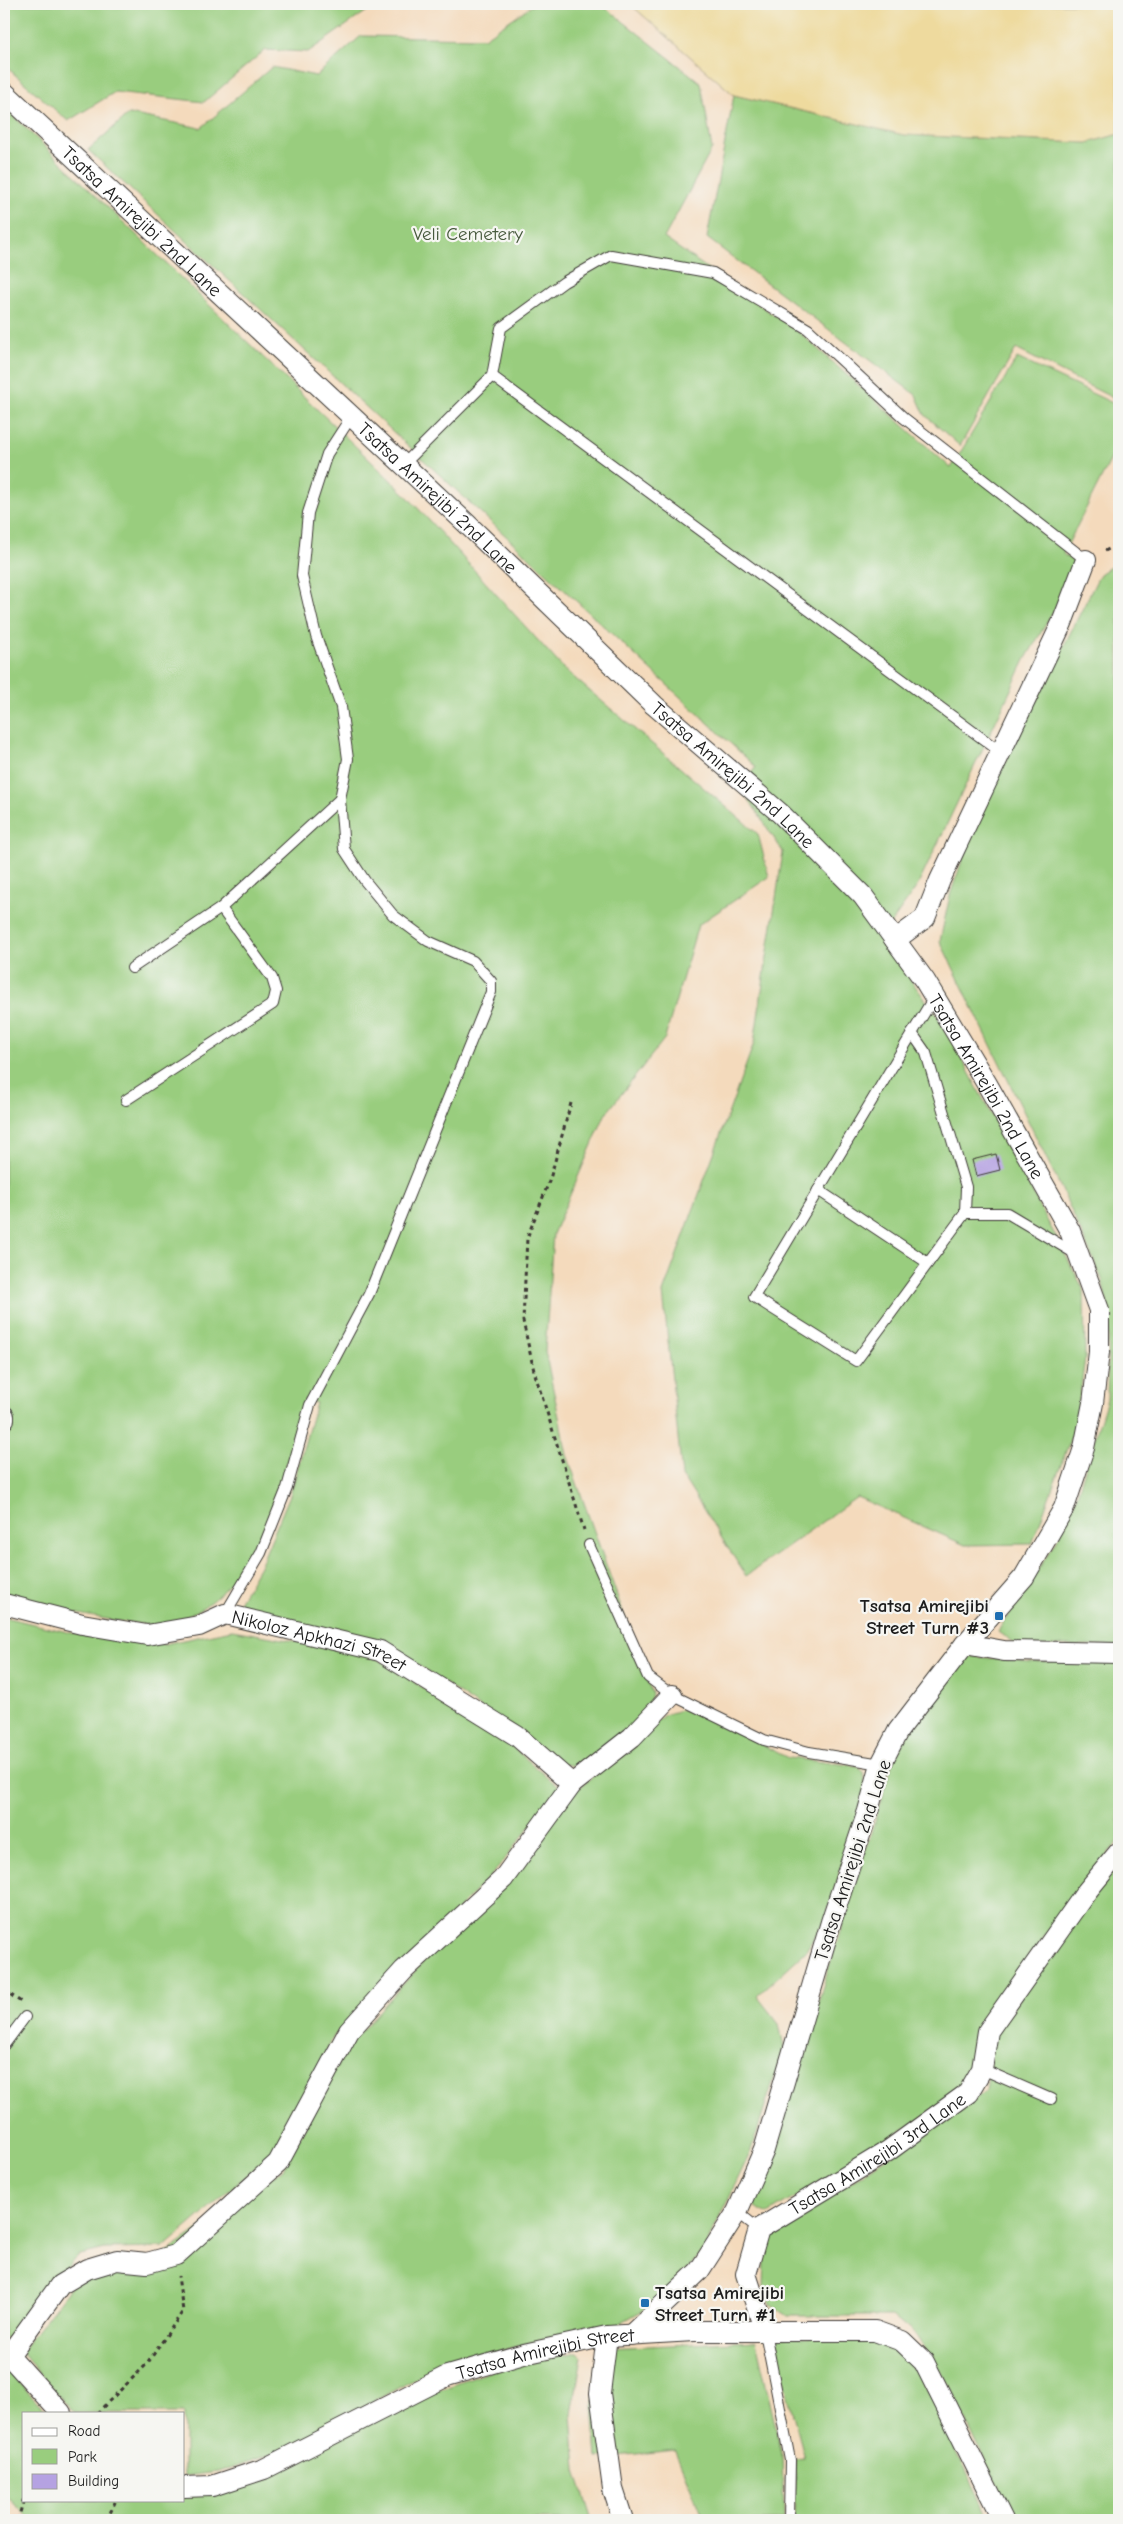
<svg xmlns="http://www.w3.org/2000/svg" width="1123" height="2524" font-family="'Comic Neue',sans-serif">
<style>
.green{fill:#99cd7e;stroke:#5a744d}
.sand{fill:#eeda9e;stroke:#857b5d}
.building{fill:#b5a2e2}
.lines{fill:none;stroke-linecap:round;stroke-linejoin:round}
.lane-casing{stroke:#3c3834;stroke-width:12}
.street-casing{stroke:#3c3834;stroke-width:22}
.path{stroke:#3c3834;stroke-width:3;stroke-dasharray:4 4;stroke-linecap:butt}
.lane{stroke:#fff;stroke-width:10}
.street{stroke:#fff;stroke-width:20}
.poi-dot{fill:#1f6fb2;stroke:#f6f6f2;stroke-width:2}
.labels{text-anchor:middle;stroke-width:4.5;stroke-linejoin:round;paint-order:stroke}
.street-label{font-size:19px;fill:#1c1c1c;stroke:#f6f6f2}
.park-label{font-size:19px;fill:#485a3e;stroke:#f6f6f2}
.poi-label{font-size:19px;font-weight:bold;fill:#1c1c1c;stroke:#f6f6f2;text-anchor:end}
</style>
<rect width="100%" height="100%" fill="#f6f6f2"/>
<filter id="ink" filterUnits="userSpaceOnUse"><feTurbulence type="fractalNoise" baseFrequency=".02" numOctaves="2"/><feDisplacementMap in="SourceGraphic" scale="10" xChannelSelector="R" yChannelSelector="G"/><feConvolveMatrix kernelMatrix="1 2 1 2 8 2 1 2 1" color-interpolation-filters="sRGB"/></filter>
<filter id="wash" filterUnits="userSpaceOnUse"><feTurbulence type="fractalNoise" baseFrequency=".0096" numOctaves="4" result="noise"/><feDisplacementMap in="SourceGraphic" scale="20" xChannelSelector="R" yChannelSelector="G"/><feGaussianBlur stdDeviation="1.12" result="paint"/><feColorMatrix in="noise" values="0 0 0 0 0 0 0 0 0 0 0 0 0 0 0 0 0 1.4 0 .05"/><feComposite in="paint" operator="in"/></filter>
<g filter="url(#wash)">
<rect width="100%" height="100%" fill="#f4dabc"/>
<g class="green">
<path d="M4,4H377L308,52L265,50L204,102L115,92L68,121L4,65Z"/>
<path d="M534,4H601L701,83L712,149L664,238L801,334L951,468L1017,358L1119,406V443L1063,554L1080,566L1025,660L918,885L880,939L943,1023L1084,1290L1085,1358L1076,1424L1032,1544L965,1545L857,1497L746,1576L682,1476L663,1293L754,1043L783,852L740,786L756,767L88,150L129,114L201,128L272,67L316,76L361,36L484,38Z"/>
<path d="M734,95L904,135L1087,143L1119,134V401L1016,349L960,446L925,415L916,395L707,238Z"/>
<path d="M4,107L406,495L564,669L758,834L769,877L698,925L665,1038L605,1115L553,1234L545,1351L567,1455L652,1694C643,1730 607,1746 578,1766L563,1764L397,1651L242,1614L237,1606L260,1566L290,1495L316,1403L305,1399C292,1432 288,1468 275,1501C255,1554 224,1611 164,1624C152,1627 137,1623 126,1622C83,1616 45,1607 4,1597V1447C11,1430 14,1419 4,1403Z"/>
<path d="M1119,561V1646H1019L998,1631L1056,1542L1076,1498L1107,1399L1109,1313L1102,1279L1062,1190L940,941L950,895L977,818L1100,574Z"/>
<path d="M4,1617L84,1636L164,1644L232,1630L372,1655L503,1739L560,1788L498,1868L334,2036L272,2153L163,2248L105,2249L80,2255L43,2291L8,2339L4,2336Z"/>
<path d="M967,1656L1032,1662L1119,1660V1840L1018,1971L979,2031L967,2076L953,2099L768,2214L755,2207L753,2200L762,2182L897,1749Z"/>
<path d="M681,1710L709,1718L788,1758L858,1766L864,1773L866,1789L825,1920L805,1952L757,1996L779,2024L784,2047L751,2151L704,2250L673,2286L643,2310L615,2326L528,2343L430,2371L279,2452L218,2472L184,2476V2413H74L21,2351L74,2283L106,2267L143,2270L283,2169L347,2047L577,1790L664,1715Z"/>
<path d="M1119,1863V2520H1013L952,2391L918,2337L893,2316H788L771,2304L764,2289L765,2256L771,2236L986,2091L994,2033Z"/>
<path d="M874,2337L903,2351L928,2391L990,2520H794L795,2459L805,2458L772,2338Z"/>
<path d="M756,2341L782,2455L784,2520H704L675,2450L597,2458L593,2406L606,2348Z"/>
<path d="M578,2352L582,2356L572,2414L576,2470L592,2520H31L4,2494V2366L48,2413H24V2500H184V2496L404,2403L502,2367Z"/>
</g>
<path class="sand" d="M630,4H1119V134L1087,143L904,135L734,95Z"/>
<g id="blocks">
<path class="building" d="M996,1154L1000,1170L976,1176L972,1160Z"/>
</g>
</g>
<g filter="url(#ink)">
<use href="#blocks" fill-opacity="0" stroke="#3c3834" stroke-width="1"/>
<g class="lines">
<g class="lane-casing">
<g id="lane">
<path d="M492,376L1002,753"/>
<path d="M403,465L492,376L501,328L564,282L611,255L713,273L808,329L904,418L1086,560"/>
<path d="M132,968L221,908L340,799"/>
<path d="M934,997L754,1297L856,1361L965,1213H1007L1076,1254"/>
<path d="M912,1033L926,1053L966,1187L965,1213"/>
<path d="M126,1100L273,1004L276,991L272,978L221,908"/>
<path d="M818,1190L928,1263"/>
<path d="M589,1545L648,1677L672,1695L764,1740L809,1752L881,1764"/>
<path d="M225,1614L261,1553L287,1488L310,1405L369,1294L491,992V981L473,961L428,941L393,915L365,881L344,849L340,799L348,759L341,707L316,636L302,576L308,513L327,454L351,417"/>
<path d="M4,2045L25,2017"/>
<path d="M982,2069L1051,2099"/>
<path d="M737,2212L759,2229"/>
<path d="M765,2332L790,2460L789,2520"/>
</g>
</g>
<g class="street-casing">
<g id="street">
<path id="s1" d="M4,92L466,523L654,705L781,814L863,896L925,981L987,1084L1070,1231L1099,1310V1352L1093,1403L1084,1448L1064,1508L1024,1577L965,1644L921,1701L898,1731L881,1764L868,1811L831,1922L764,2150L737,2212L699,2271L631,2335"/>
<path d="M895,940L925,918L940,880L1062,623L1086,560"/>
<path d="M4,1416V1419"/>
<path id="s2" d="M4,1604L82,1624L147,1635L199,1626L225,1614L380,1651L517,1736L572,1784"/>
<path d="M965,1644L1004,1651L1119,1653"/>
<path id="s3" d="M765,2332L746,2274L759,2229L888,2151L968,2093L982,2069L988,2031L1087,1891L1119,1852"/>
<path d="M607,2336L600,2393L613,2489L623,2520"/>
<path d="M4,2350L61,2413"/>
<path d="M10,2354L60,2285L87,2269L117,2260L147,2263L176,2255L278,2163L349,2031L404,1970L503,1879L572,1784L632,1737L672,1695"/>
<path id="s4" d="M184,2487L212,2486L264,2469L447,2376L524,2354L607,2336L694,2331H875L902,2341L924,2362L1003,2520"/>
</g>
</g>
<g class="path">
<path d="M1105,551L1119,544"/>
<path d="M571,1103L550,1179L527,1238L523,1321L534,1371L584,1530"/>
<path d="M4,1990L21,2002"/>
<path d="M97,2413L147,2364L183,2311L178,2276"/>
<path d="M18,2520L24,2498"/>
<path d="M107,2520L116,2500"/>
</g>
<use href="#lane" class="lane"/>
<use href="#street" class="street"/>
</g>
</g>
<g class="poi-dot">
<rect x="994" y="1611" width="10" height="10" rx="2.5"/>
<rect x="640" y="2298" width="10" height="10" rx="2.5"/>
</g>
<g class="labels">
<g class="street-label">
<text dy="7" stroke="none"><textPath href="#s1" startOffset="189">Tsatsa Amirejibi 2nd Lane</textPath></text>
<text dy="7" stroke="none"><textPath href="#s1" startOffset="594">Tsatsa Amirejibi 2nd Lane</textPath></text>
<text dy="7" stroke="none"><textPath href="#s1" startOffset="999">Tsatsa Amirejibi 2nd Lane</textPath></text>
<text dy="7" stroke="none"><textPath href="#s1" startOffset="1404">Tsatsa Amirejibi 2nd Lane</textPath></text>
<text dy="7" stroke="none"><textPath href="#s2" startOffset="326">Nikoloz Apkhazi Street</textPath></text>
<text transform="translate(852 1860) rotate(-72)" y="7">Tsatsa Amirejibi 2nd Lane</text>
<text dy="7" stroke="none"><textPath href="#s3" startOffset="248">Tsatsa Amirejibi 3rd Lane</textPath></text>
<text dy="7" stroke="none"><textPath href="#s4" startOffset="389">Tsatsa Amirejibi Street</textPath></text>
</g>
<g class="park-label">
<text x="468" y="240">Veli Cemetery</text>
</g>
<g class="poi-label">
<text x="989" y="1612">Tsatsa Amirejibi<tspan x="989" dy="22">Street Turn #3</tspan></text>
<text x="655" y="2299" text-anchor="start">Tsatsa Amirejibi<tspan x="655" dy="22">Street Turn #1</tspan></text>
</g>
</g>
<rect width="1123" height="2524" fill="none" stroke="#f6f6f2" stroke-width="20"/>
<rect x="22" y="2412" width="162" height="90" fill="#f6f6f2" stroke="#9f9f9c"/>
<rect x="32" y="2428" width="25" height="8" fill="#ffffff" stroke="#9f9f9c"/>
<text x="68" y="2436" font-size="15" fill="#1c1c1c">Road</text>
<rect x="32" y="2449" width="25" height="15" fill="#99cd7e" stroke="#9f9f9c"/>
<text x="68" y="2462" font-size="15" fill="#1c1c1c">Park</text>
<rect x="32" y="2474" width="25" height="15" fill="#b5a2e2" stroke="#9f9f9c"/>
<text x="68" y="2486" font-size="15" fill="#1c1c1c">Building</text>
</svg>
